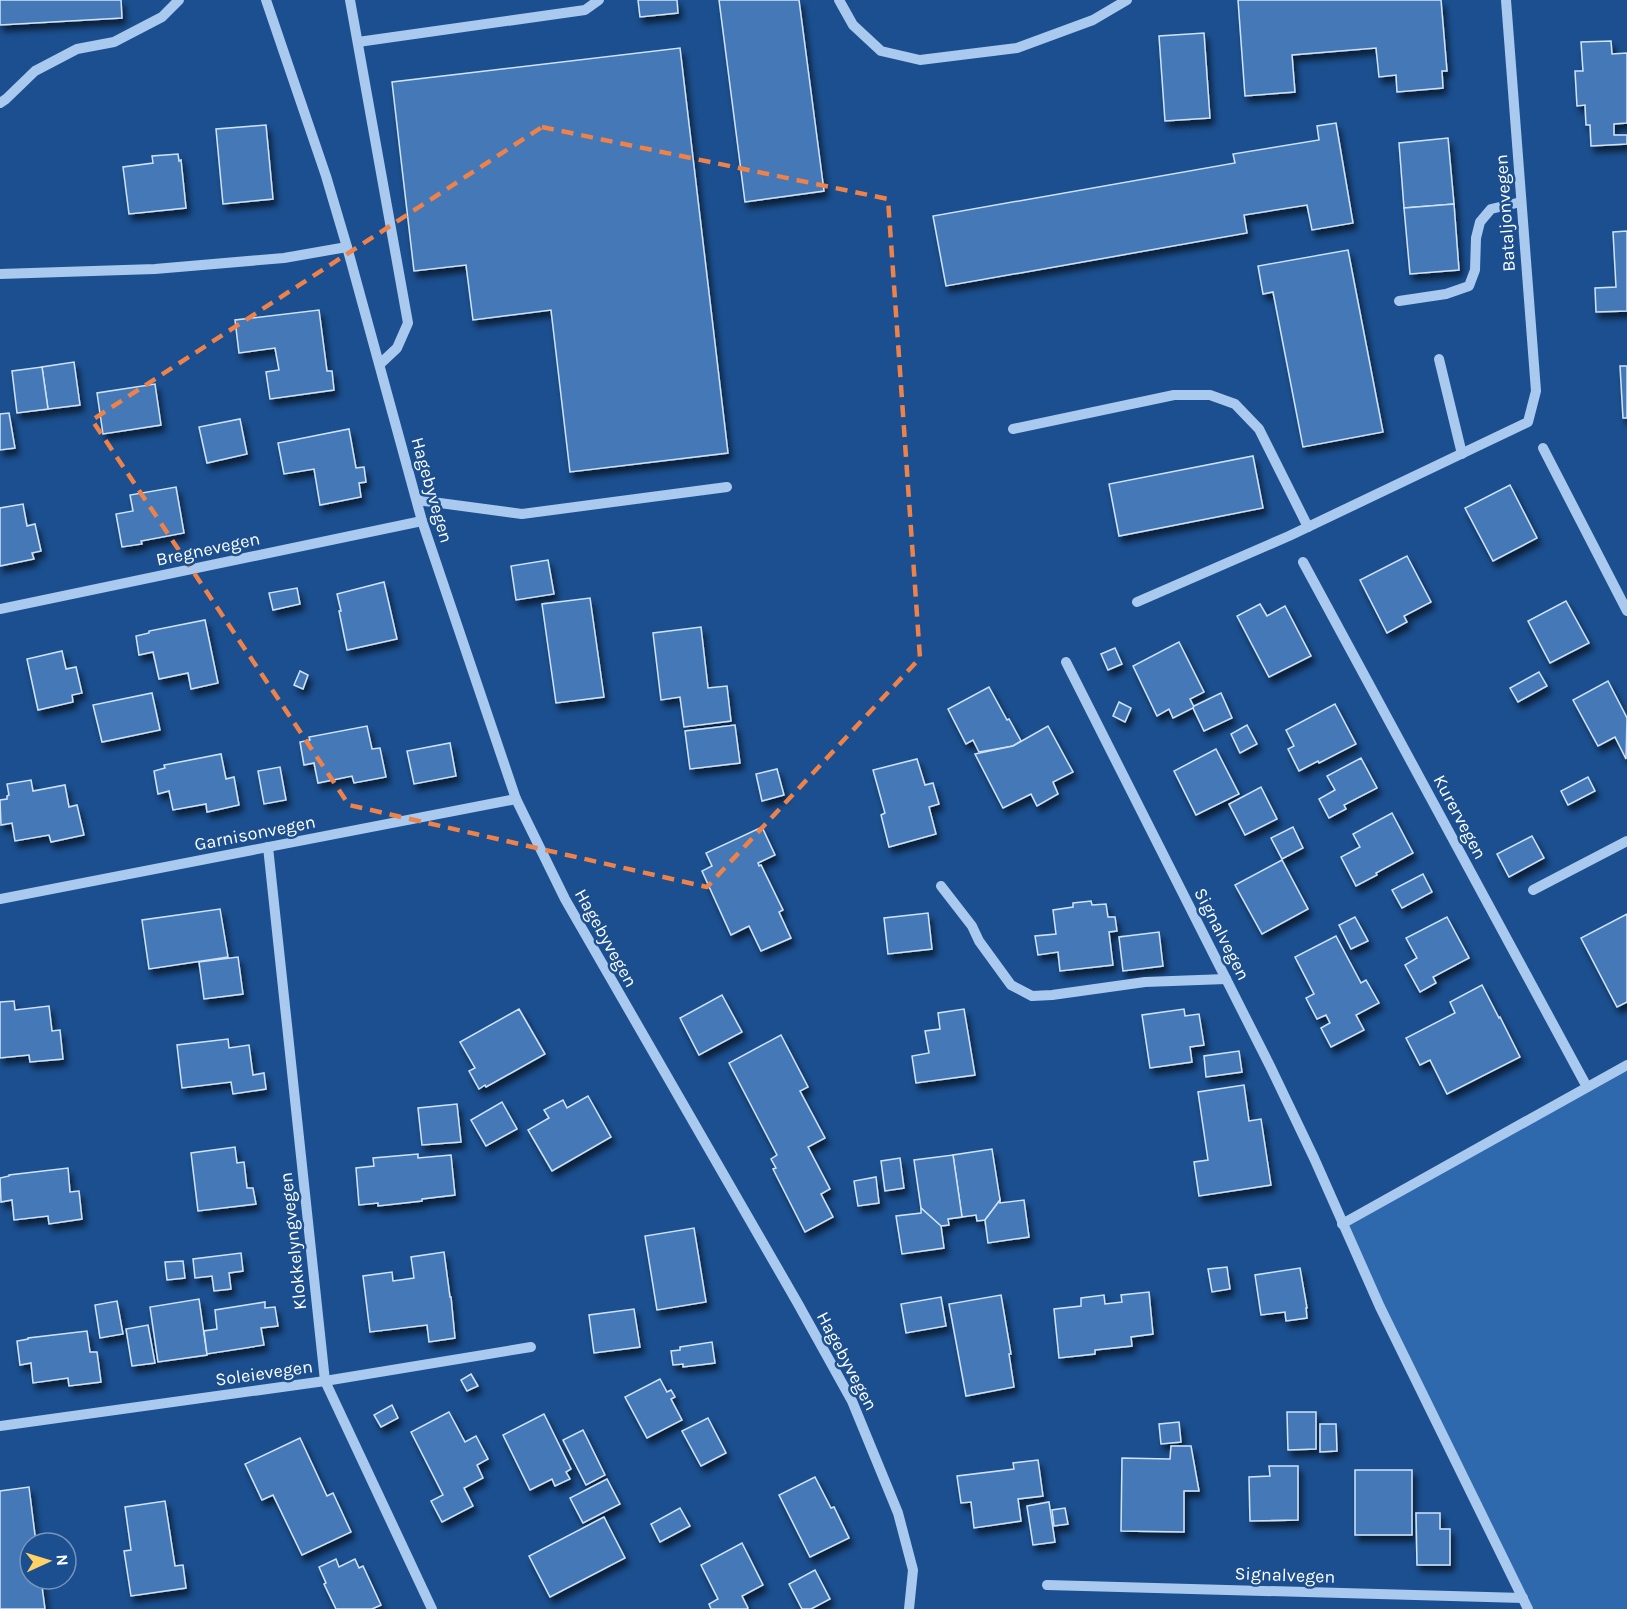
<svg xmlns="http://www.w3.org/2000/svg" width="1627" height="1609" font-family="Karla,sans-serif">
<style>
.green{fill:#2e69ad}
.building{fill:#4478b7;stroke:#cfe3fa;stroke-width:1.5;filter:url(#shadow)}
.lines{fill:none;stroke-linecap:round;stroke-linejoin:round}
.minor{stroke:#a9c9ee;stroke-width:10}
.marked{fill:none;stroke:#ee8249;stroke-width:4.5;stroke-dasharray:12 8;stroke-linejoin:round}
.labels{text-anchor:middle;stroke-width:5;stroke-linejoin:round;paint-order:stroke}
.street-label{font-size:18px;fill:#fff;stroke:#1b4f8f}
</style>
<defs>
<filter id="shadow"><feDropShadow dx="3.5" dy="6" stdDeviation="3" flood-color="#0009"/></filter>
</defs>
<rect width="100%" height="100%" fill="#1b4f8f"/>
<path class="green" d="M1627,1069V1609H1528L1342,1224Z"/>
<g class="building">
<path d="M0,0H121L122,18L0,25Z"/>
<path d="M638,0H677L678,13L640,17Z"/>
<path d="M719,0H799L824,191L745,202Z"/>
<path d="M1238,0H1441L1447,71H1442L1443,88L1397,92L1396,75L1379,77L1376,48L1292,55L1295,92L1245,96Z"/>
<path d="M1204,33L1210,118L1165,121L1159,36Z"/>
<path d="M1611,41L1612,54L1627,53V123L1614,124V135H1627V144L1591,146L1590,125H1586L1585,105L1577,106L1575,71H1583L1581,42Z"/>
<path d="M680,48L728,453L570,472L551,310L473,320L466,265L414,271L392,82Z"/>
<path d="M1336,123L1353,223L1312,230L1307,205L1244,215L1247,233L946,286L933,216L1235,163L1233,154L1319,140L1317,126Z"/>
<path d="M266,125L273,199L223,204L216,129Z"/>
<path d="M1448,138L1454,204L1404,208L1399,143Z"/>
<path d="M178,154L179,161L181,160L186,208L129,214L123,167L153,163L152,156Z"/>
<path d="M1454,204L1459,270L1410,274L1404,208Z"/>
<path d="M1627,231V311L1596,312L1595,288L1616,287L1613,232Z"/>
<path d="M1348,250L1383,432L1303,447L1273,292L1263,294L1258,266Z"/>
<path d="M319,310L327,371H332L334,390L270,399L266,372L279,370L275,348L239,353L235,320Z"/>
<path d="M74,362L80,405L48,409L42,367Z"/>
<path d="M1620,366H1627V418H1623Z"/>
<path d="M42,367L48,409L17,413L12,371Z"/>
<path d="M155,384L161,425L103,434L97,393Z"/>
<path d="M9,413L15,448L0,450V414Z"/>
<path d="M240,419L247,454L207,463L199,427Z"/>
<path d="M349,429L356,468L364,467L366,482L359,483L361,497L320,505L314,469L284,474L278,443Z"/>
<path d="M1253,456L1263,508L1119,536L1109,484Z"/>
<path d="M1510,485L1537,538L1493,561L1465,508Z"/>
<path d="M176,487L184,533L141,541L142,544L122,547L116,514L133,511L130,495Z"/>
<path d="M23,504L27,526L35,524L41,551L32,553L34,559L0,566V508Z"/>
<path d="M1407,556L1431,602L1404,616L1407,622L1387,633L1360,580Z"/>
<path d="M548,560L554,594L516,600L511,566Z"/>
<path d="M384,582L397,639L347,650L339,611H341L337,594Z"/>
<path d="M297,588L300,604L273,610L269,593Z"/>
<path d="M590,598L604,697L556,703L542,604Z"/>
<path d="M1566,601L1589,643L1550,663L1528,621Z"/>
<path d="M1260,604L1267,616L1285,606L1311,656L1269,677L1237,616Z"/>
<path d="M205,620L218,683L191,689L188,673L159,679L153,652L139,655L136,636L149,633V631Z"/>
<path d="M701,627L708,688L727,686L731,721L684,727L680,697L661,700L653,633Z"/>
<path d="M1179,642L1204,692L1190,699L1194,707L1193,708L1173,718L1169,709L1157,716L1133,666Z"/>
<path d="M1115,648L1122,664L1108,670L1101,654Z"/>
<path d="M62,651L66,669L76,667L82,693L72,695L73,702L38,710L27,659Z"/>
<path d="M300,671L308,675L303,689L294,685Z"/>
<path d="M1539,672L1547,686L1518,702L1510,688Z"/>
<path d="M1608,681L1627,718L1626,759L1615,737L1598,746L1573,700Z"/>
<path d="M989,687L1007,720L1009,719L1021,741L1013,746L979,752L973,740L966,744L948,709Z"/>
<path d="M152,693L160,730L102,742L93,705Z"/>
<path d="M1221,693L1232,718L1204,731L1193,708L1194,706Z"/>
<path d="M1119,702L1131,708L1125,722L1113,716Z"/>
<path d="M1335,704L1356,744L1319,763L1318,761L1299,771L1288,749L1294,746L1286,730Z"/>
<path d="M735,725L740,763L690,769L685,731Z"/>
<path d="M1247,725L1257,744L1240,753L1231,734Z"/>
<path d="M367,726L372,749L380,748L386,777L354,783L352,776L318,783L314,763L304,765L300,742L310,740L309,737Z"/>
<path d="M1048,726L1073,772L1053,782L1058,794L1037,806L1031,794L1003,808L975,754L1013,746Z"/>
<path d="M450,743L456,776L414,784L407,751Z"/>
<path d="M1216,749L1239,794L1196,815L1174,771Z"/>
<path d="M221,754L226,779L234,777L239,805L207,812L206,804L173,810L169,791L158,794L154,771L165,768L164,765Z"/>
<path d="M1361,758L1377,788L1344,805L1346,809L1329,818L1319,799L1335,790L1327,776Z"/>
<path d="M917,759L925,785L933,783L939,804L929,807L936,834L889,847L881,815L885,813L873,770Z"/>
<path d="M280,767L286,800L264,804L258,771Z"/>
<path d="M777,769L784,795L762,801L756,774Z"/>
<path d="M1588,777L1595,791L1568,805L1561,791Z"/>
<path d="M31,780L33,791L65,785L69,807L77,805L84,835L51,842L49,835L15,841L12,823L1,825L0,800L7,799V796L9,795L7,784Z"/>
<path d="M1261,787L1277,819L1245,835L1229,804Z"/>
<path d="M1392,813L1413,853L1376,873L1377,875L1356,886L1341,857L1360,847L1353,834Z"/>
<path d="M762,827L775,855L758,863L759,866L761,865L783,910L779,912L791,938L761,951L749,926L731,935L702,871L712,866L706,853Z"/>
<path d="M1293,827L1303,848L1282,859L1271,838Z"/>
<path d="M1532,836L1544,858L1509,877L1497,854Z"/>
<path d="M1282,860L1308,909L1262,934L1235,885Z"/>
<path d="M1423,874L1432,892L1402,908L1392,890Z"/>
<path d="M1091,901L1092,905L1106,904L1108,917H1115L1117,931L1109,932L1113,965L1060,971L1058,952L1038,955L1035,936L1056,934L1053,910L1073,907V903Z"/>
<path d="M220,909L228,957L149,969L142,920Z"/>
<path d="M928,913L932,949L888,954L884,918Z"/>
<path d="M1627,914V1002L1617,1007L1581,938Z"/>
<path d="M1355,917L1368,941L1351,949L1339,925Z"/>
<path d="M1447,917L1469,958L1433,977L1436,983L1420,992L1405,965L1417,958L1406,938Z"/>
<path d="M1159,932L1163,966L1123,971L1119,937Z"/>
<path d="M1336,936L1361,983L1366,980L1379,1003L1356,1015L1364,1030L1331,1047L1321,1028L1330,1023L1326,1015L1317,1019L1306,998L1314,994L1295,957Z"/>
<path d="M238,957L243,994L204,999L199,962Z"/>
<path d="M1482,985L1499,1018L1500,1017L1520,1057L1447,1094L1430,1060L1420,1065L1406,1038L1455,1013L1450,1002Z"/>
<path d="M722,995L742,1032L699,1055L680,1018Z"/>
<path d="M14,1001L15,1010L49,1006L52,1031L60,1030L63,1059L30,1062L29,1055L0,1058V1002Z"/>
<path d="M519,1009L545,1054L486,1087L485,1085L479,1089L469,1071L475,1068L460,1042Z"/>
<path d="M964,1009L975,1075L916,1083L912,1056L929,1053L925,1031L940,1029L938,1013Z"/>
<path d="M1184,1009L1185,1016L1199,1014L1204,1045L1190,1047L1192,1062L1150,1068L1142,1015Z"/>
<path d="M781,1035L808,1087L800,1091L825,1138L808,1147L830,1189L821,1194L833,1217L805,1232L773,1169L776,1168L771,1159L777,1155L729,1063Z"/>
<path d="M228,1039L229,1048L249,1045L253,1075L264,1073L266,1089L233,1094L231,1082L182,1088L177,1045Z"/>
<path d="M1239,1051L1242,1072L1206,1077L1204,1056Z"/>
<path d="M1244,1085L1249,1121L1261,1119L1271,1185L1199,1196L1194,1162L1208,1160L1198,1092Z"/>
<path d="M588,1096L611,1137L552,1171L528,1130L549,1118L544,1110L563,1100L567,1108Z"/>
<path d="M502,1102L517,1129L486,1146L471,1120Z"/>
<path d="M457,1104L461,1142L422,1145L418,1108Z"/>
<path d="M235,1147L237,1163L244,1162L247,1188H253L256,1204L198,1211L191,1153Z"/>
<path d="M992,1149L1000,1200L985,1220L977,1221L976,1215L962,1217L953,1155Z"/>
<path d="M418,1154V1158L451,1155L455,1195L422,1199V1201L378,1206V1203L359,1205L356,1168L374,1166L373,1158Z"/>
<path d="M953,1155L962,1217L948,1219L949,1225L941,1226L921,1208L914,1160Z"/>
<path d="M900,1158L904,1188L885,1191L881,1161Z"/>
<path d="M68,1168L70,1192L79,1191L82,1219L49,1224L48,1216L14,1220L12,1200L1,1202L0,1178L9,1176V1175Z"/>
<path d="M876,1177L879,1203L858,1206L854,1181Z"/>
<path d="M1000,1200V1203L1024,1200L1029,1237L988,1243L985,1220Z"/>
<path d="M921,1208L941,1226L944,1248L902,1254L896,1216L921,1213Z"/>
<path d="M694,1228L706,1302L657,1310L645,1236Z"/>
<path d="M444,1252L450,1297H451L455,1338L429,1342L427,1325L370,1332L363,1276L392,1272L393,1281L414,1278L411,1257Z"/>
<path d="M241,1253L243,1271L229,1273L231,1289L214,1291L212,1276L195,1278L193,1259Z"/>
<path d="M183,1261L185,1278L167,1280L165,1262Z"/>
<path d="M1227,1267L1230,1289L1212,1292L1208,1269Z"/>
<path d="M1300,1268L1307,1308H1306L1307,1318L1286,1321L1285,1312L1261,1315L1255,1275Z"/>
<path d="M1149,1292L1153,1334L1131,1337L1132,1346L1095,1350V1354L1059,1358L1054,1309L1081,1306V1298L1104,1295L1105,1304L1122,1302L1121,1295Z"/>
<path d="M1001,1295L1011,1354H1009L1014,1387L966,1396L949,1304Z"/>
<path d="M941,1297L946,1326L906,1333L901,1304Z"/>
<path d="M199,1299L207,1355L158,1362L150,1307Z"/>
<path d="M117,1301L123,1334L100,1338L95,1305Z"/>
<path d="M265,1302V1308L275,1307L278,1326L261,1328L264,1345L207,1354L204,1331L217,1329L215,1310Z"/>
<path d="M634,1309L640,1347L594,1353L589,1315Z"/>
<path d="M148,1325L155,1363L132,1366L126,1329Z"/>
<path d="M87,1331L90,1352H97L101,1382L69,1386L68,1378L33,1383L31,1363L20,1365L17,1341L28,1339V1338Z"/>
<path d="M712,1342L715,1363L683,1367V1364L673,1365L671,1351L680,1350V1347Z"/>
<path d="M471,1374L478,1386L467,1391L461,1380Z"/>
<path d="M660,1379L667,1392L671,1390L675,1397L671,1399L682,1420L647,1438L625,1397Z"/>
<path d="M392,1405L398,1418L381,1427L374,1415Z"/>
<path d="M449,1412L465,1442L476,1436L488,1459L477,1465L483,1478L464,1488L473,1506L442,1522L431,1501L443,1495L411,1432Z"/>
<path d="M1287,1412H1316V1449L1288,1450Z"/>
<path d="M544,1414L571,1469L566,1472L570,1479L555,1486L552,1479L530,1490L503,1435Z"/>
<path d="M708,1418L726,1453L701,1466L682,1431Z"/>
<path d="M1179,1422L1181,1442L1161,1444L1159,1424Z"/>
<path d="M1320,1424H1336L1337,1451L1320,1452Z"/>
<path d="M583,1430L605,1475L586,1485L563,1440Z"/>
<path d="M300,1438L327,1496L333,1493L351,1532L302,1555L273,1495L262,1500L245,1464Z"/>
<path d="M1171,1446H1191L1199,1491H1184V1532L1121,1531L1122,1458L1170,1459Z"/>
<path d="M1038,1460L1043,1496L1018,1499L1021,1521L974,1528L971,1502L961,1503L957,1476L1014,1469L1013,1463Z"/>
<path d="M1269,1466H1298V1520L1250,1521L1249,1477L1270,1476Z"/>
<rect x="1355" y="1470" width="57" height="65"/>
<path d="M815,1477L831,1508L834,1507L849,1538L810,1557L779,1495Z"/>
<path d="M607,1479L620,1504L583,1523L570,1498Z"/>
<path d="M29,1487L36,1543H30V1579H41L45,1609H0V1491Z"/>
<path d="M165,1501L175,1566L183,1565L186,1588L131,1596L124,1551L131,1550L125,1507Z"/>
<path d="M1049,1502L1055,1542L1033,1545L1027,1506Z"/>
<path d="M680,1508L690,1526L660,1542L651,1524Z"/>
<path d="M1065,1508L1068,1524L1054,1526L1052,1510Z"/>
<path d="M1416,1513H1440V1529H1450V1565H1417Z"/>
<path d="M604,1517L625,1558L550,1597L529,1556Z"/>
<path d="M742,1543L763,1585L742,1596L748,1608L747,1609H711L709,1604L718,1599L701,1565Z"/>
<path d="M336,1559L339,1567L355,1559L359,1568L363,1566L381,1605L372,1609H336L324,1584L326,1583L319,1567Z"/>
<path d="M815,1570L830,1599L811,1609H802L789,1584Z"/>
</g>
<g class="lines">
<g class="minor">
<path d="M266,0L326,176L347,247L422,521L516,799L565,899L797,1302L852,1401L898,1513L913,1570L909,1609"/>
<path d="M350,0L408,323L397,348L380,364"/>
<path d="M839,0L853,25L881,51L920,60L1017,48L1093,20L1127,0"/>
<path d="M358,42L585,10L599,0"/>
<path d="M0,103L6,99L35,71L77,49L114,42L162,17L179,0"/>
<path d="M0,274L155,269L284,258L347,247"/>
<path d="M1399,301L1446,294L1469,286L1475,270L1476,238L1480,222L1491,209L1521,202"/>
<path d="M1439,359L1462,454"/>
<path d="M1013,429L1174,395H1210L1235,404L1259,429L1308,527"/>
<path d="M1543,448L1627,611"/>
<path d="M417,500L522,514L727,487"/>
<path d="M1303,562L1587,1087"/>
<path d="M1137,602L1289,536L1528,422L1536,391L1506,0"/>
<path d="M0,609L422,521"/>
<path d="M1066,662L1270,1066L1314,1158L1380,1307L1528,1609"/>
<path d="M268,847L325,1381L432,1609"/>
<path d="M941,886L972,926L979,941L1011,985L1032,996L1052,995L1145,982L1226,979"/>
<path d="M1533,890L1627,841"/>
<path d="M0,899L516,799"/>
<path d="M1342,1224L1627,1065"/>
<path d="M0,1426L325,1381L531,1347"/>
<path d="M1047,1585L1523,1598"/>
</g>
</g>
<path class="marked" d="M542,127L888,199L920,658L707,887L349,805L92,420Z"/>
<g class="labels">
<g class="street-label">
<text transform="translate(1505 213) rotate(-94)" y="6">Bataljonvegen</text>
<text transform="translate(432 490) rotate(74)" y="6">Hagebyvegen</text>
<text transform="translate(208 549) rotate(-12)" y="6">Bregnevegen</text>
<text transform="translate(1460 817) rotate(62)" y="6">Kurervegen</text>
<text transform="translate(255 833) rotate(-11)" y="6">Garnisonvegen</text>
<text transform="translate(1222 934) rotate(63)" y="6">Signalvegen</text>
<text transform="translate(606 938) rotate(61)" y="6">Hagebyvegen</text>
<text transform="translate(293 1241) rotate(-96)" y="6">Klokkelyngvegen</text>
<text transform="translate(847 1361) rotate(62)" y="6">Hagebyvegen</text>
<text transform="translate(264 1373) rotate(-8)" y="6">Soleievegen</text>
<text transform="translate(1285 1575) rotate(2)" y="6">Signalvegen</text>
</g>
</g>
<g transform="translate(48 1561) rotate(86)"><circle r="28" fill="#1b4f8f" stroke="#7695bc" stroke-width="1.5"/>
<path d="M0-4.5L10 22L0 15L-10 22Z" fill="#ffd166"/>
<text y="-9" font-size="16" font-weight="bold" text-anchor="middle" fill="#ffffff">N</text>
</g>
</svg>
